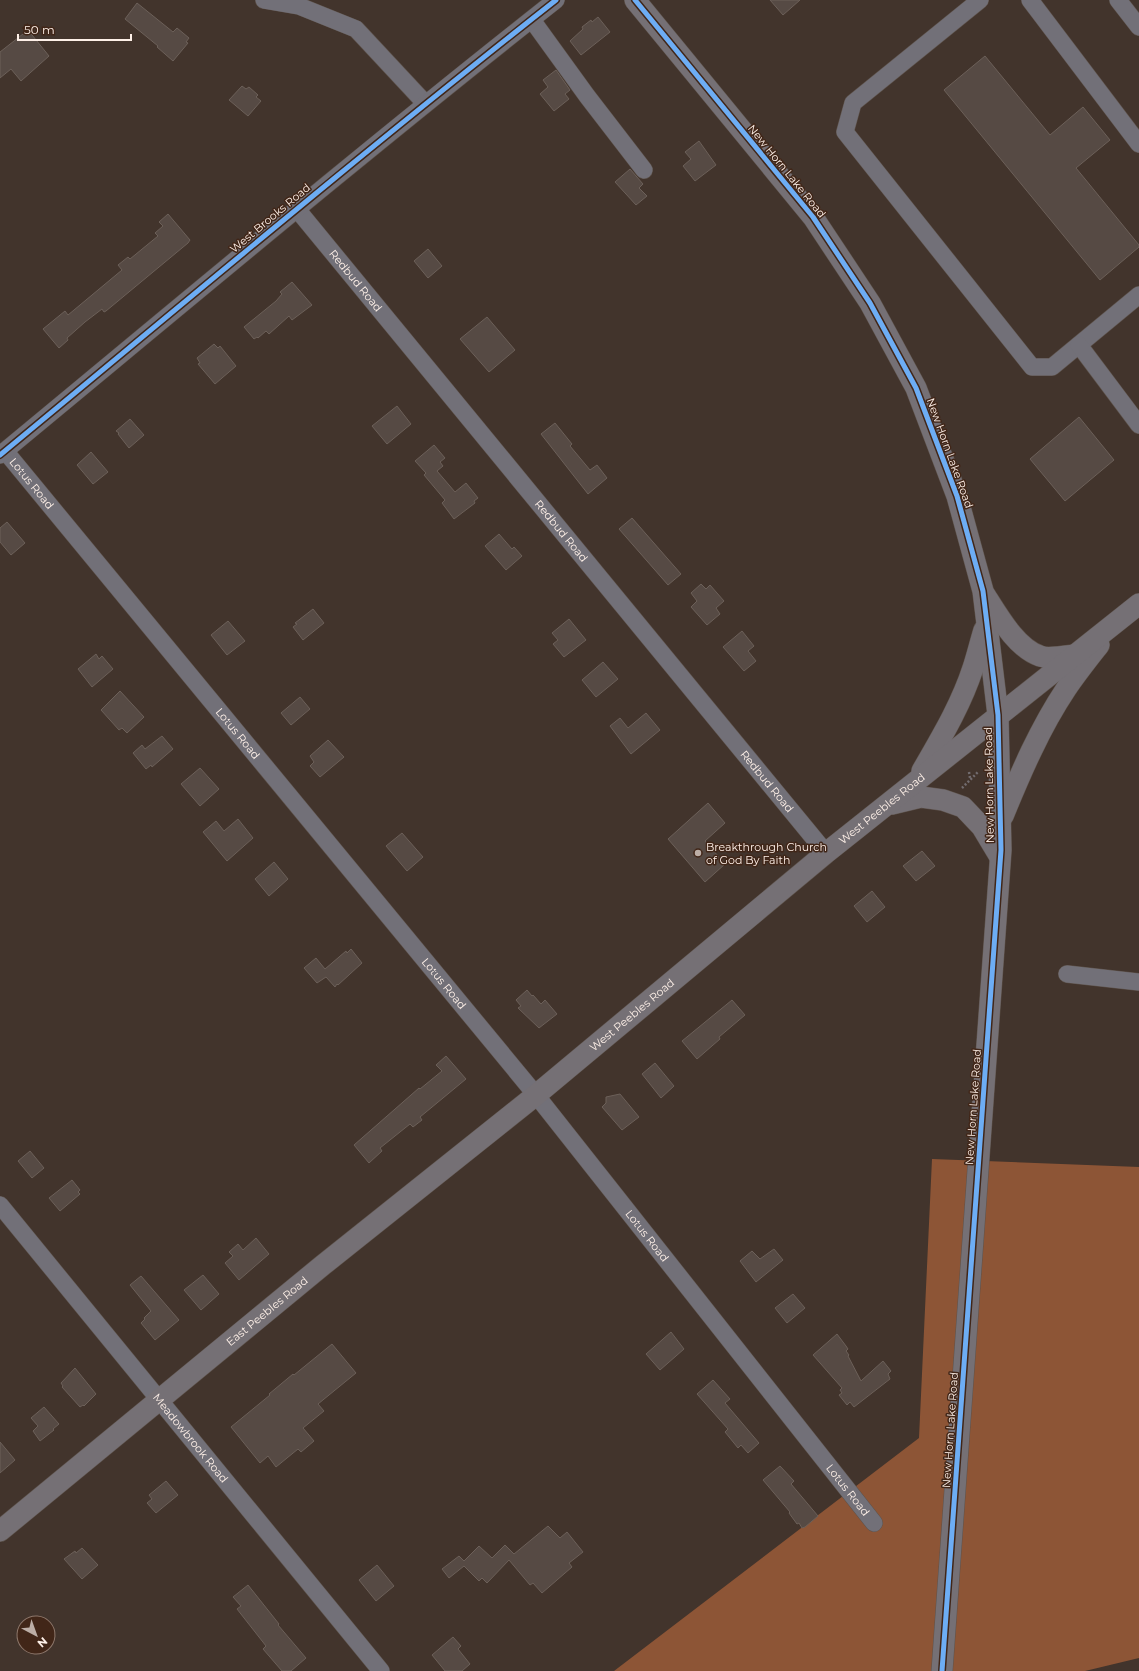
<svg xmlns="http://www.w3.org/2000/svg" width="1139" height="1671" font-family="Montserrat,sans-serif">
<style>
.forest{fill:#8d5536}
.building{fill:#564a44;stroke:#6c6059}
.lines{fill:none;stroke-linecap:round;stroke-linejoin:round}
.minor-casing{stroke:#5e534c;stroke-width:18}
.major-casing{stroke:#5e534c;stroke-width:22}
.path{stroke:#726c6f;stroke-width:2.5;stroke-dasharray:2 2;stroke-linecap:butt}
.minor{stroke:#727078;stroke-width:17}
.major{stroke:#757075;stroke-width:21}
.cycleway-casing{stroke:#412618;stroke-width:8}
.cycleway{stroke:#6dadf4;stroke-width:5}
.poi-dot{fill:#bcaea6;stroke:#412618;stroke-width:1.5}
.labels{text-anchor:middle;stroke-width:3;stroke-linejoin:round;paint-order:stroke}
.street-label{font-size:11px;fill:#fef0e8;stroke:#412618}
.poi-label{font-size:11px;fill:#fef0e8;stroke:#412618;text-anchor:start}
</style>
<rect width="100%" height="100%" fill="#42342c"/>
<path class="forest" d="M932,1159L1139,1167V1658L1085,1671H614L919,1438Z"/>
<g class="building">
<path d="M770,0H800L783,15Z"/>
<path d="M137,3L173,32L177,28L189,38L186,42L188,43L173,61L157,47L158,46L125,19Z"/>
<path d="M598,17L610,32L581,55L570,41L583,29L582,27L591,20L592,22Z"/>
<path d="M28,30L49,56L21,81L11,69L0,78V52Z"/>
<path d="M985,56L1050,135L1083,107L1110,140L1076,168L1139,245V247L1100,280L944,90Z"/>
<path d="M556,70L570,90L565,94L569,99L554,111L540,94L548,87L543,80Z"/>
<path d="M242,86L246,89L249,87L258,95L256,97L261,101L248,116L229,100Z"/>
<path d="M699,141L716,165L695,181L683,166L691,159L685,152Z"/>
<path d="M630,169L643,184L639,188L647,196L636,205L615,182Z"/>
<path d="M168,214L190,240L188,243L106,311L104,312L102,309L85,322L67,338L68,340L59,348L43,329L65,311L68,315L122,270L118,265L128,257L130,259L158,236L155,233L163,226L159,222Z"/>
<path d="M428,249L442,266L428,278L414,261Z"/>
<path d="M292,282L312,305L292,320L289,316L269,334L266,331L258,338L257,337L254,339L244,327L276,301L282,294L280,292Z"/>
<path d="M487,317L515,350L489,372L460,339Z"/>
<path d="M214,344L218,348L220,346L236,366L215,384L198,364L200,363L197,358Z"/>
<path d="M397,406L411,424L387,444L372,426Z"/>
<path d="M1079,417L1114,460L1065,501L1030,459Z"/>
<path d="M130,419L144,435L129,448L118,434L119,433L116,431Z"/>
<path d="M555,423L572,444L570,446L590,470L597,465L607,478L588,494L541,434Z"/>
<path d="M434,445L445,458L440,462L443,466L437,471L455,492L466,483L478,498L474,501L475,503L454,519L442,503L445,500L424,475L426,473L415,461Z"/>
<path d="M91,452L108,472L93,484L77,465Z"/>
<path d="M632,518L681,574L668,585L619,529Z"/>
<path d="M7,522L25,543L11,555L0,542V528Z"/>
<path d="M499,534L512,549L514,547L522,556L506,570L485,546Z"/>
<path d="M701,584L706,589L710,585L724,601L716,608L720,614L707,625L691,607L697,601L691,593Z"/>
<path d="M313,609L324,623L303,640L293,627L297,624L295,623Z"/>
<path d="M569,619L586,640L564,657L553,644L558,640L552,633Z"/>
<path d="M228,621L245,641L227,655L211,635Z"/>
<path d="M742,631L754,646L748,651L756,661L744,671L723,647Z"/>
<path d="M96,654L99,659L102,656L113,669L92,687L78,669Z"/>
<path d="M603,662L618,679L596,697L582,680Z"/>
<path d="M120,691L144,717L127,733L122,728L119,730L101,710Z"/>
<path d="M300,697L310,709L291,725L281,713Z"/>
<path d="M646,713L660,730L631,754L610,726L620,718L628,728Z"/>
<path d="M162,736L173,749L152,767L151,765L146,769L133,753L142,745L145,749Z"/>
<path d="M328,740L344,757L320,777L310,766L314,762L310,756Z"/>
<path d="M200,768L219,789L200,806L181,784Z"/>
<path d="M708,803L725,823L705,841L725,864L705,882L668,839Z"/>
<path d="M238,819L253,838L227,861L203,832L216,821L224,831Z"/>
<path d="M402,833L423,857L407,871L386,846Z"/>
<path d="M922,851L935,866L916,881L903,866Z"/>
<path d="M274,862L288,879L269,896L255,879Z"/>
<path d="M872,891L885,907L867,922L854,906Z"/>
<path d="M351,949L362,963L338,985L337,984L335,987L326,977L317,983L304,968L316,958L325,969L346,951L347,953Z"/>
<path d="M527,990L532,996L533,995L541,1004L545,1000L557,1014L539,1028L518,1008L521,1006L516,1000Z"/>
<path d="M732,1000L745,1015L719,1037L720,1039L697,1059L682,1041Z"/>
<path d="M446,1056L466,1079L420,1117L422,1120L413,1127L410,1124L380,1148L382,1151L369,1163L354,1145L419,1088L420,1089L442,1071L436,1065Z"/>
<path d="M655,1063L674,1086L661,1098L642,1074Z"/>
<path d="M620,1094L639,1117L622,1130L602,1107L606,1103V1097Z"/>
<path d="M30,1151L44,1168L32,1178L18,1161Z"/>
<path d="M72,1180L80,1190L78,1192L80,1194L60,1211L49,1198Z"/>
<path d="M256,1238L269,1254L239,1280L225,1263L233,1256L229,1252L238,1244L243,1250Z"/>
<path d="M774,1249L783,1260L756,1282L740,1261L752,1251L760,1259Z"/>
<path d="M203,1275L219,1294L201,1310L184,1290Z"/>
<path d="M141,1276L179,1320L155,1340L141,1323L145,1319L144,1318L151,1311L130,1285Z"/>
<path d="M793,1294L805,1308L787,1323L775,1308Z"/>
<path d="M671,1332L684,1349L660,1370L646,1354Z"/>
<path d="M837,1334L846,1346L848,1349L846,1351L849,1355L848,1356L861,1381L883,1361L891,1371L888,1374L890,1379L854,1407L850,1402L847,1405L839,1395L842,1393L840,1390L842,1388L813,1355Z"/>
<path d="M332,1344L356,1373L318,1404L324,1411L303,1428L314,1441L301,1452L298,1449L276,1467L268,1456L260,1463L231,1427L270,1395L269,1394L293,1374L294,1375Z"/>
<path d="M75,1368L96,1394L84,1406L83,1405L80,1407L62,1387L63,1386L61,1383Z"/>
<path d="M713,1380L730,1399L725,1403L759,1443L748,1453L741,1445L738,1448L725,1432L728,1429L697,1394Z"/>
<path d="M44,1407L59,1424L53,1429L54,1430L40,1441L33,1431L38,1426L31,1418Z"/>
<path d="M0,1442L15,1460L0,1473Z"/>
<path d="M780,1466L794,1481L791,1484L818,1516L805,1527L802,1528L799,1523L797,1524L789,1513L790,1512L763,1480Z"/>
<path d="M166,1481L178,1495L156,1513L147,1503L152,1499L149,1495Z"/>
<path d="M548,1526L560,1538L567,1532L583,1552L569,1563L572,1567L542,1593L533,1583L530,1585L509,1560L487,1583L482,1578L479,1581L464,1566L449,1578L442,1569L459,1556L464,1561L479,1546L492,1558L505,1545L514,1554Z"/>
<path d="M82,1548L98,1565L82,1579L64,1559L75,1551L76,1553Z"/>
<path d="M377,1565L394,1586L376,1601L359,1580Z"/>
<path d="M248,1585L279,1624L278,1625L306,1658L291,1671H282L263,1649L266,1646L237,1609L241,1606L233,1597Z"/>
<path d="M453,1637L461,1646L458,1649L470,1664L462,1671H445L432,1655Z"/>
</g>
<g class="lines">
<g class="minor-casing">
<g id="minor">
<path d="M264,0L299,6L356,29L425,103"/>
<path d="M980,0L853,103L845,132L1032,367H1052L1139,295"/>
<path d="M1030,0L1139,144"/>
<path d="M1118,0L1139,27"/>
<path d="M532,20L587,96L644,170"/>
<path id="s1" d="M296,208L826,853"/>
<path d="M1079,345L1139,425"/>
<path id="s2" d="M5,451L536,1095L874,1523"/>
<path d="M0,455C185,302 368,148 556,0"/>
<path d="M1067,974L1139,982"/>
<path id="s3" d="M0,1205L381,1671"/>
</g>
</g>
<g class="major-casing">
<g id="major">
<path d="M635,0L813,217L870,303L916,388L957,496L983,591L998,715L1001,850L942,1671"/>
<path d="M985,595C998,615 1016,648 1040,656C1047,659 1066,656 1074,655"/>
<path d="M922,771C941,738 961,705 973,668C977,656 980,643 984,630"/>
<path d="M892,804L921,797L943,800L963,807L982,827L1000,857"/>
<path d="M1003,816C1021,772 1040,728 1066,689C1076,674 1088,659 1099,645"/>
<path id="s4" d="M0,1531L323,1265L536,1095L826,853L1139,604"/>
</g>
</g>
<g class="path">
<path d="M969,772L970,778"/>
<path d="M962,788L978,772"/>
</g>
<use href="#minor" class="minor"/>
<use href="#major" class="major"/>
<g class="cycleway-casing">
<g id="cycleway">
<path d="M635,0L813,217L870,303L916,388L957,496L983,591L998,715L1001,850L942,1671"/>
<path d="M0,455C185,302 368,148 556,0"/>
</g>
</g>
<use href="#cycleway" class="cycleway"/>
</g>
<circle class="poi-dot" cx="698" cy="853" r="4"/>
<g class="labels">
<g class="street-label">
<text transform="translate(787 171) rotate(51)" y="4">New Horn Lake Road</text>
<text transform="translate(270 218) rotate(-40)" y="4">West Brooks Road</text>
<text dy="4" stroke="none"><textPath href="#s1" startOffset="94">Redbud Road</textPath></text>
<text transform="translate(950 453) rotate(70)" y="4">New Horn Lake Road</text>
<text dy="4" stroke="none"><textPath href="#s2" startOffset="42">Lotus Road</textPath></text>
<text dy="4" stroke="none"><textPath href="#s1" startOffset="418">Redbud Road</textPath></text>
<text dy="4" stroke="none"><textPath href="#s2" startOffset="366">Lotus Road</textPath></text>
<text dy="4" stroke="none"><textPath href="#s1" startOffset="742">Redbud Road</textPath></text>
<text transform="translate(989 785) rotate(-91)" y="4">New Horn Lake Road</text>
<text dy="4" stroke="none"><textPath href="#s4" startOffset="1140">West Peebles Road</textPath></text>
<text dy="4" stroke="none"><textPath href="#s2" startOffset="690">Lotus Road</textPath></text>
<text dy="4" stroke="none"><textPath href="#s4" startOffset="816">West Peebles Road</textPath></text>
<text transform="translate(973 1107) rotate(-86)" y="4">New Horn Lake Road</text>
<text dy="4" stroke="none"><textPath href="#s2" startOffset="1014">Lotus Road</textPath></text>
<text dy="4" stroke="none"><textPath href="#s4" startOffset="346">East Peebles Road</textPath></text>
<text transform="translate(950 1430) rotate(-86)" y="4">New Horn Lake Road</text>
<text dy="4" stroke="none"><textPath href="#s3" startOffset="301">Meadowbrook Road</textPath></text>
<text dy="4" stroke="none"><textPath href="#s2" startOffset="1338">Lotus Road</textPath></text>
</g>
<g class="poi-label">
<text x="706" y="851">Breakthrough Church<tspan x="706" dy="13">of God By Faith</tspan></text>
</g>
</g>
<g transform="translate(36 1635) rotate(139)"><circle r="19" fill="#412618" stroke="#8d776b"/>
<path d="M0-3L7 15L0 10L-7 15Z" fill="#bcaea6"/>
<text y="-6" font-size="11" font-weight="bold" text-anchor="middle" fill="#fef0e8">N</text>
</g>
<path d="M18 34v6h113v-6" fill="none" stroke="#fef0e8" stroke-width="2"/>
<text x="24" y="34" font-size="12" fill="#fef0e8" stroke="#412618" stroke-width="3" paint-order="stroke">50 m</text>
</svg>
